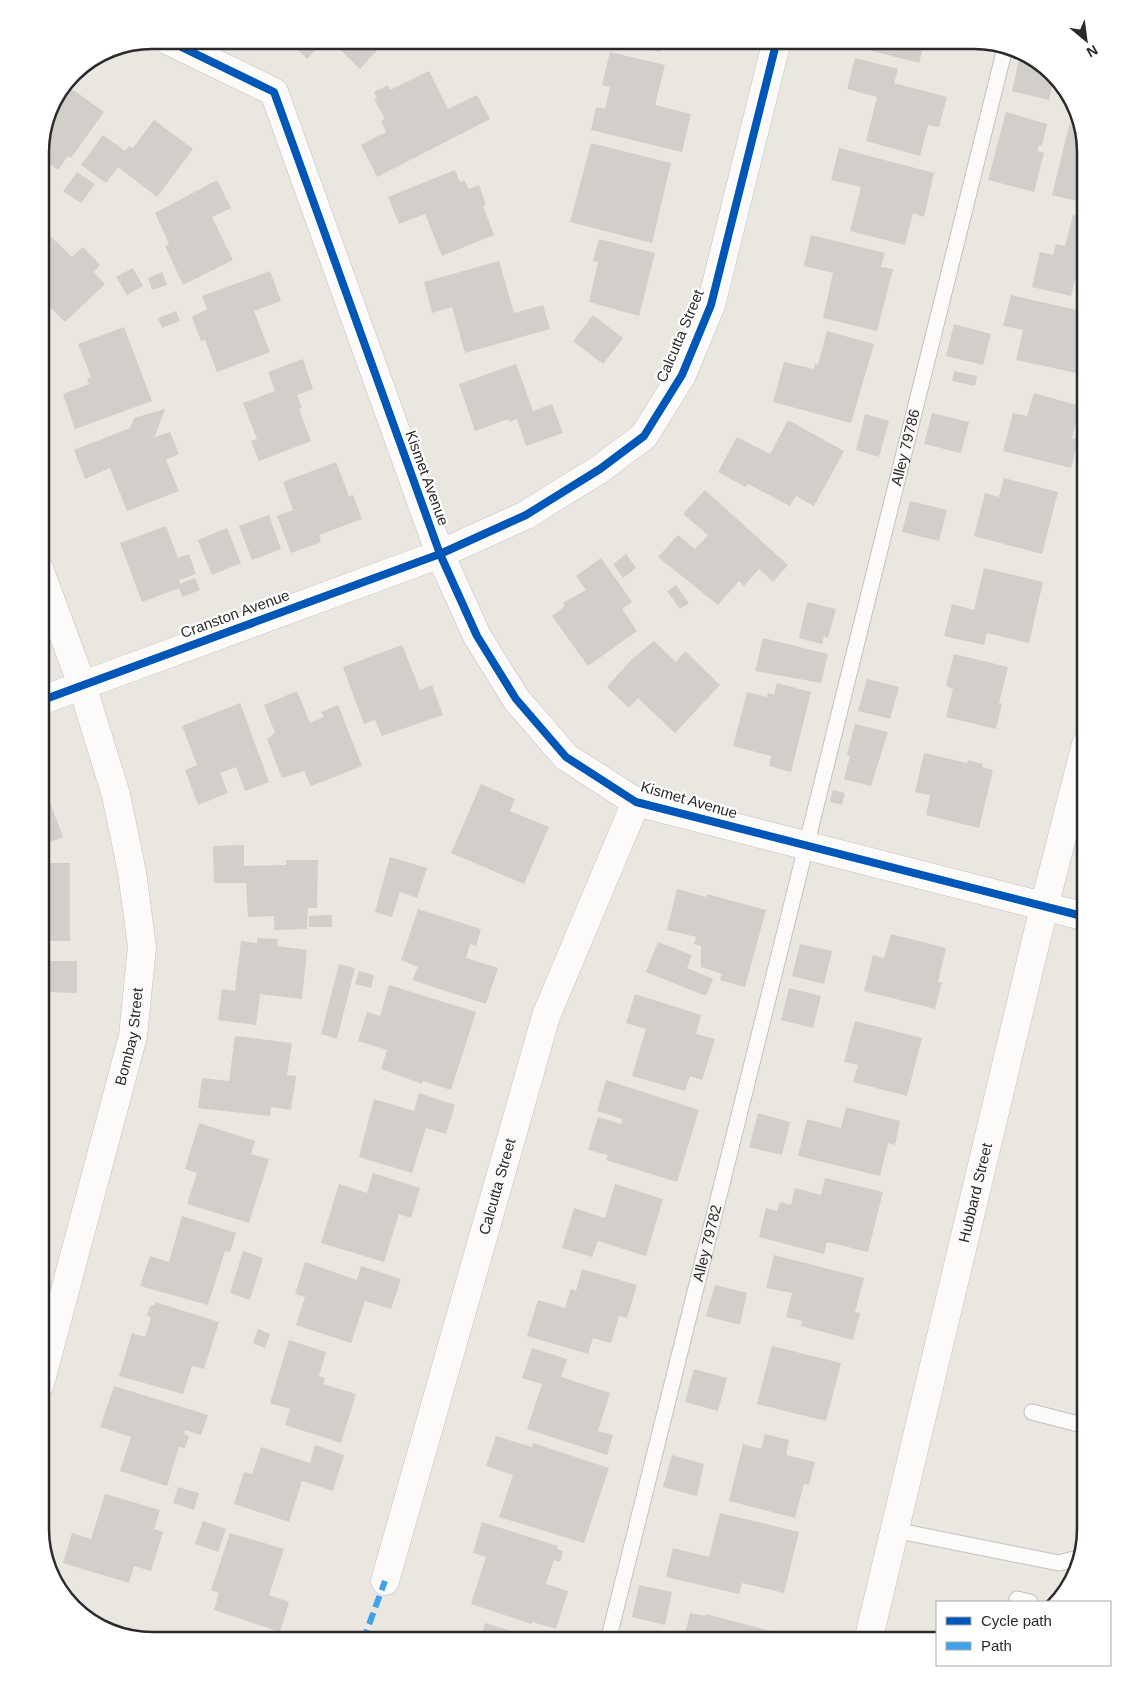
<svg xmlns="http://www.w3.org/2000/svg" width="1126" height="1681" font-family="Helvetica,sans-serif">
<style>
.building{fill:#d2cfcb}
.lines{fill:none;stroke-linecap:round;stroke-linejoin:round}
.service-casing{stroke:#c3c2c1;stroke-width:17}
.minor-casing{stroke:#c3c2c1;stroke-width:29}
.secondary-casing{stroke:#c3c2c1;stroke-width:29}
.service{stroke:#fcfbfa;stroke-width:15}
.minor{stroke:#fcfbfa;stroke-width:28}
.secondary{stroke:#fcfbfa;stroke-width:28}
.quiet{stroke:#3ea3eb;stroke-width:6;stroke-dasharray:12 6;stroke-linecap:butt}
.cycleway-casing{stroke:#fff;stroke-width:11}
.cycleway{stroke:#0057b8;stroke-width:8}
.labels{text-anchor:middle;stroke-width:4.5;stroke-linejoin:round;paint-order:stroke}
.street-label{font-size:15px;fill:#2b2b2b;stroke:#fff}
.rim{fill:none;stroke:#2b2b2b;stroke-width:2.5}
</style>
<rect width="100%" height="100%" fill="#eae6e0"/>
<g class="building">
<path d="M288,40H325L307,59Z"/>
<path d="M330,40H386L360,69Z"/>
<path d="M614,40H663L660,52Z"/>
<path d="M875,40H925L919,63L872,51Z"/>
<path d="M610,52L665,65L655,105L691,114L682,152L591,130L596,107L605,109L610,87L602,85Z"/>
<path d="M855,58L898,69L894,83L947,97L939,127L928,125L920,156L866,141L877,97L847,89Z"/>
<path d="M1019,60L1043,66L1054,78L1049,100L1012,91Z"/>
<path d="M429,71L448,109L477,95L490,119L377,177L361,145L386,132L381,121L385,119L374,99L377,98L374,92L388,85L390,90Z"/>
<path d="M65,84L104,112L71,158L68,156L58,170L40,157V145L51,102Z"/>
<path d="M1006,112L1047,124L1042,146L1039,145L1037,151L1044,153L1034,192L988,180Z"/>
<path d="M154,120L193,149L157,197L118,167L106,183L81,165L103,135L125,151L129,146L133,148Z"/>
<path d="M1070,122L1079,124L1086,152V203L1052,195Z"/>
<path d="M591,143L671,163L652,243L570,222Z"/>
<path d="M839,148L934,173L924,217L913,213L905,245L850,231L861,187L831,180Z"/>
<path d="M455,170L460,182L464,180L469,189L479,185L486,205L483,206L494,235L442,256L425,214L399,224L388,197Z"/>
<path d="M77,172L95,184L81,203L63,191Z"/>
<path d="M217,180L231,208L212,217L233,260L183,285L165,246L169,244L155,213Z"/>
<path d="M1073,215L1086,218V283L1075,280L1071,296L1032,287L1040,252L1053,255L1056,244L1065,246Z"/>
<path d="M44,230L72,257L83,247L100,265L94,272L105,284L65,322L40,297V234Z"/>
<path d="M811,235L885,253L881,267L893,269L877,331L823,318L833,273L804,266Z"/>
<path d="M599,239L655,253L639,316L589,302L598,262L593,261Z"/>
<path d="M499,261L514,313L543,305L550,329L465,353L452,307L432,313L424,282Z"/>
<path d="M133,268L143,286L127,295L116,277Z"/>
<path d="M270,271L281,301L254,311L270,352L217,372L205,340L201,341L192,317L207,309L202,296Z"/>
<path d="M162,272L167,285L152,290L148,278Z"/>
<path d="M1011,295L1086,312L1085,375L1016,360L1023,330L1003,326Z"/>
<path d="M176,311L180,321L162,328L158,318Z"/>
<path d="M593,315L623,338L603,364L573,341Z"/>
<path d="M954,324L991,334L983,365L946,356Z"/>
<path d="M124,327L152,401L75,429L63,394L89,384L87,378L91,377L78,344Z"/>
<path d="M827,331L874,344L851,423L773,402L784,362L814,369L815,364L818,365Z"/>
<path d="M303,359L313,389L297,395L302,408L299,409L311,441L259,461L251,441L257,439L243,403L275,391L268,372Z"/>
<path d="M516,364L533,411L552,404L563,433L526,446L517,419L510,422L508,419L475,431L459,384Z"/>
<path d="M954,371L977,376L975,386L952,381Z"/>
<path d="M1034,393L1080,406L1072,438L1078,440L1071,468L1003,451L1013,413L1027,416Z"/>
<path d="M165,409L155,436L151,438L170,432L179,454L166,460L179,491L127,511L110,468L85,479L74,450L130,428L134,418Z"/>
<path d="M932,413L969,422L961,453L924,444Z"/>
<path d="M865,414L889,421L879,457L856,450Z"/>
<path d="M788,420L844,451L814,506L796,496L790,506L748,484L746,487L718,472L737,437L770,454Z"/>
<path d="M336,462L349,496L353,495L362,519L319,535L321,542L291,553L277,516L293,510L283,482Z"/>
<path d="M1004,478L1058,492L1042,554L974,536L985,493L999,497Z"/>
<path d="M705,490L788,565L773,582L759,569L744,586L739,581L718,605L658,557L678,535L695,549L708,535L683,514Z"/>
<path d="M910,501L947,510L939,541L902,532Z"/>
<path d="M269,515L281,549L252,560L239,526Z"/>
<path d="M166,526L178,558L189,554L196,574L179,580L180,584L195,578L200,590L182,597L179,588L142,602L120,543Z"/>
<path d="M227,528L241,563L212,575L198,540Z"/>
<path d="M626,554L636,568L623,578L613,564Z"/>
<path d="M601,558L632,602L622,609L637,631L588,666L552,616L565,606L563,603L586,590L576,576Z"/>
<path d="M984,568L1043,582L1029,643L987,633L984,645L944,636L952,604L974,610Z"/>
<path d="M676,585L689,603L680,609L667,591Z"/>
<path d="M807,602L836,609L828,638L824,636L822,644L799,638Z"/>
<path d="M763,638L828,654L821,683L755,671Z"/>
<path d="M654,641L676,662L685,651L720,685L675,733L638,698L629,708L607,687L632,659Z"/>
<path d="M402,645L420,690L432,685L443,715L382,736L375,720L364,724L343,667Z"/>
<path d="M954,654L1008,667L999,703L1002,704L996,729L946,717L953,689L946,686Z"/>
<path d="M867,679L899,687L890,719L858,711Z"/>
<path d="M777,683L811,692L791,772L769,766L771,756L733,746L747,692L767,697L768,693L774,695Z"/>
<path d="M297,691L310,723L324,717L321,712L338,705L362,766L311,786L304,771L282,778L267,739L275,733L264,705Z"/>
<path d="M240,703L269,782L245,791L236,767L220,773L228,793L198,805L185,770L197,765L182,726Z"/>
<path d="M855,724L888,732L871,786L844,779L850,756L847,755Z"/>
<path d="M924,753L967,763L968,760L983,764L982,767L993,770L979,828L926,815L930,795L915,792Z"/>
<path d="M43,784L63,837L41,846L40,786Z"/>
<path d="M481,784L515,799L510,811L549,827L524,884L451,853Z"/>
<path d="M833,790L845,793L842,805L830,802Z"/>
<path d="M244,845V866L286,865V860H318L317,908H308L307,929L274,930V916L248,917L246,883H214L213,846Z"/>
<path d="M390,857L427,868L417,898L400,892L392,917L375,912Z"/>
<rect x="40" y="863" width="30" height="78"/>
<path d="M677,889L706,897L707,894L766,910L745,987L720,980L722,974L701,967V946L694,944L696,937L667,930Z"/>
<path d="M418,909L481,929L476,946L470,944L466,958L498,968L486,1004L412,980L418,967L401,960Z"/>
<path d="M332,915V927H309V916Z"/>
<path d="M891,934L946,948L938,982H942L935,1009L864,991L873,955L884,958Z"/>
<path d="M257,938L278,939L277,946L307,950L302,999L260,994L256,1025L218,1020L222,989L235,991L241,941L257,943Z"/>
<path d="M658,942L692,955L687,968L713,979L706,996L646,972Z"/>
<path d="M800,944L832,951L824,984L792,976Z"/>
<path d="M40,961H77V993L49,992L48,1037H40Z"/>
<path d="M339,964L355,968L337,1039L321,1034Z"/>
<path d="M359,971L374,975L371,988L355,984Z"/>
<path d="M389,985L476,1012L451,1090L423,1081L422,1084L381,1069L387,1050L358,1041L367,1012L380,1016Z"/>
<path d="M789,988L821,996L813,1028L781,1020Z"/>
<path d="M635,994L701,1015L696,1034L715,1039L702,1080L690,1076L685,1091L632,1076L646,1029L626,1023Z"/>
<path d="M855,1021L922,1038L907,1096L853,1082L858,1065L844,1062Z"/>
<path d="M235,1036L292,1043L287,1075L296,1076L291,1110L271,1107L270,1116L198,1108L202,1078L229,1081Z"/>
<path d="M606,1080L699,1110L677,1182L606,1160L608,1155L588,1150L598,1117L621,1124L623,1119L597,1111Z"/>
<path d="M419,1093L455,1105L446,1134L426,1128L412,1173L359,1157L374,1099L414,1111Z"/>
<path d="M846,1107L900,1121L895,1145L888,1143L880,1176L798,1156L807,1119L841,1128Z"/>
<path d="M758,1113L790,1122L782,1155L749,1147Z"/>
<path d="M199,1123L255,1141L251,1154L269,1159L249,1223L187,1204L197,1173L185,1169Z"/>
<path d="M373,1173L420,1188L411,1218L399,1214L384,1262L321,1243L339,1184L367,1193Z"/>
<path d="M825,1178L883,1192L868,1252L827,1242L824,1254L759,1237L766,1208L777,1211L780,1202L791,1205L795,1188L821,1195Z"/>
<path d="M615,1184L663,1199L646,1256L598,1241L592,1257L562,1248L574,1208L605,1218Z"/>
<path d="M182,1216L236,1233L230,1252L225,1251L208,1305L140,1286L150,1256L169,1262Z"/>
<path d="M243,1251L263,1258L250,1300L230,1293Z"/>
<path d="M774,1255L864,1278L855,1312L860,1313L853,1340L801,1326L802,1321L786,1317L792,1293L766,1288Z"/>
<path d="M305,1262L357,1280L361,1266L401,1279L391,1309L365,1301L351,1343L296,1325L305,1297L295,1294Z"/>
<path d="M582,1269L637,1285L627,1318L619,1316L611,1343L593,1338L588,1354L527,1336L538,1300L565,1308L571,1289L576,1291Z"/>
<path d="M715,1285L747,1293L740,1325L706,1316Z"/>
<path d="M155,1302L219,1322L204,1369L192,1366L183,1394L119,1376L132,1333L145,1337L151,1318L147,1315L150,1306L155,1305Z"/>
<path d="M258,1329L270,1334L265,1348L253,1343Z"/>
<path d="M289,1340L326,1352L319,1376L325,1378L323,1384L356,1394L341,1443L285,1425L290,1409L270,1403Z"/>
<path d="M772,1346L841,1363L826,1421L757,1404Z"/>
<path d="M532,1348L567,1359L561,1377L610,1393L598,1431L613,1435L607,1455L527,1429L542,1384L522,1378Z"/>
<path d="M694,1369L727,1378L718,1411L685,1402Z"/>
<path d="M114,1386L208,1415L201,1435L185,1430L184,1434L189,1436L185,1448L179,1447L167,1486L120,1471L131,1437L100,1427Z"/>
<path d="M765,1434L789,1440L786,1455L815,1462L809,1485L804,1484L795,1518L729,1501L743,1444L761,1449Z"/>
<path d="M496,1436L532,1447L533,1443L609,1468L584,1543L499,1517L513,1475L486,1466Z"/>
<path d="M315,1445L344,1455L333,1491L302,1481L289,1522L234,1504L244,1472L252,1474L261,1447L310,1463Z"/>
<path d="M672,1455L704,1464L697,1496L663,1487Z"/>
<path d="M178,1487L199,1493L194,1510L173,1503Z"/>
<path d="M105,1494L160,1510L154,1529L163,1532L151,1571L134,1566L129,1583L63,1563L72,1533L91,1539Z"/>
<path d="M720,1513L799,1532L784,1593L742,1583L739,1594L666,1577L673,1548L709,1557Z"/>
<path d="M203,1521L226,1529L218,1552L195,1544Z"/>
<path d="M482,1522L558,1546L557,1549L563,1551L560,1562L554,1560L546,1584L568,1591L556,1629L532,1622L531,1624L471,1604L486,1557L473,1553Z"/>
<path d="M230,1533L284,1549L269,1595L289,1602L280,1632L214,1610L219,1593L211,1590Z"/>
<path d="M639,1585L672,1592L665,1625L632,1617Z"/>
<path d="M690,1613L705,1616L706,1614L782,1634L780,1641H683Z"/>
<path d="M485,1623L542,1640L541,1641H480Z"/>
</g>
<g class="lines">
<g class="service-casing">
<g id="service">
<path d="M1032,1412L1086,1426"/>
<path d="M894,1530L1059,1563L1078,1558"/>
<path d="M1017,1599L1030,1602"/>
<path id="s1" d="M608,1641L1005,48"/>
</g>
</g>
<g class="minor-casing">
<g id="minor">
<path d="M167,40L274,92L440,554L477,636L516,699L566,757L636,802L1086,917"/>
<path d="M40,701L440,554L526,515L600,469L644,436L682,375L711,305L777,40"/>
<path id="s2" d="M40,1384L133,1036L142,947L132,872L116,795L82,685L40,571"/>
<path id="s3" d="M385,1581L546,1016L636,802"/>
</g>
</g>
<g class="secondary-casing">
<g id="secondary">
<path id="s4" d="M868,1641L1044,907L1086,744"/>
</g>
</g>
<use href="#service" class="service"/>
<use href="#minor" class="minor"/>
<use href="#secondary" class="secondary"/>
<path class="quiet" d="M363,1641L385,1581"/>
<g class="cycleway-casing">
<g id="cycleway">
<path d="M167,40L274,92L440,554L477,636L516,699L566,757L636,802L1086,917"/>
<path d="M40,701L440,554L526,515L600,469L644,436L682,375L711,305L777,40"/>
</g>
</g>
<use href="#cycleway" class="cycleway"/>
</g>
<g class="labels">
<g class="street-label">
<text transform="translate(680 336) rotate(-67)" y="5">Calcutta Street</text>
<text dy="5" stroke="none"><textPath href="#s1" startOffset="1230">Alley 79786</textPath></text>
<text transform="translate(427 478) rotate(70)" y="5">Kismet Avenue</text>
<text transform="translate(235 614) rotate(-20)" y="5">Cranston Avenue</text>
<text transform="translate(689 800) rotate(16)" y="5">Kismet Avenue</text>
<text dy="5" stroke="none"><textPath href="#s2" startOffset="359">Bombay Street</textPath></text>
<text dy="5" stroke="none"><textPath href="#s3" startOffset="410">Calcutta Street</textPath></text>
<text dy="5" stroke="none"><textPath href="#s4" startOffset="461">Hubbard Street</textPath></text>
<text dy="5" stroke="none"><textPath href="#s1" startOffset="410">Alley 79782</textPath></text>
</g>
</g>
<path d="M0 0H1126V1681H0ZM152 49H974A103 103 0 0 1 1077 152V1529A103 103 0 0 1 974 1632H152A103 103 0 0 1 49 1529V152A103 103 0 0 1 152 49Z" fill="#fff" fill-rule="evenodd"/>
<path class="rim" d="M152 49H974A103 103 0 0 1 1077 152V1529A103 103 0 0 1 974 1632H152A103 103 0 0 1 49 1529V152A103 103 0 0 1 152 49Z"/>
<rect x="936" y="1601" width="175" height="65" fill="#ffffff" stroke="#aaaaaa"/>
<rect x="946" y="1617" width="25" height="8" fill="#0057b8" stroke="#aaaaaa"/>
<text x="981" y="1626" font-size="15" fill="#2b2b2b">Cycle path</text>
<rect x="946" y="1642" width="25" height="8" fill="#3ea3eb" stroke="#aaaaaa"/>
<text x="981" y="1651" font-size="15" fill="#2b2b2b">Path</text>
<g transform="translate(1086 40) rotate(151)" stroke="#ffffff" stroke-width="4" paint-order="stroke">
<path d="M0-4L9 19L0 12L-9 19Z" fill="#2b2b2b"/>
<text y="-8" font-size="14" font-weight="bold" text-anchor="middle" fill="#2b2b2b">N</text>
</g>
</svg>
